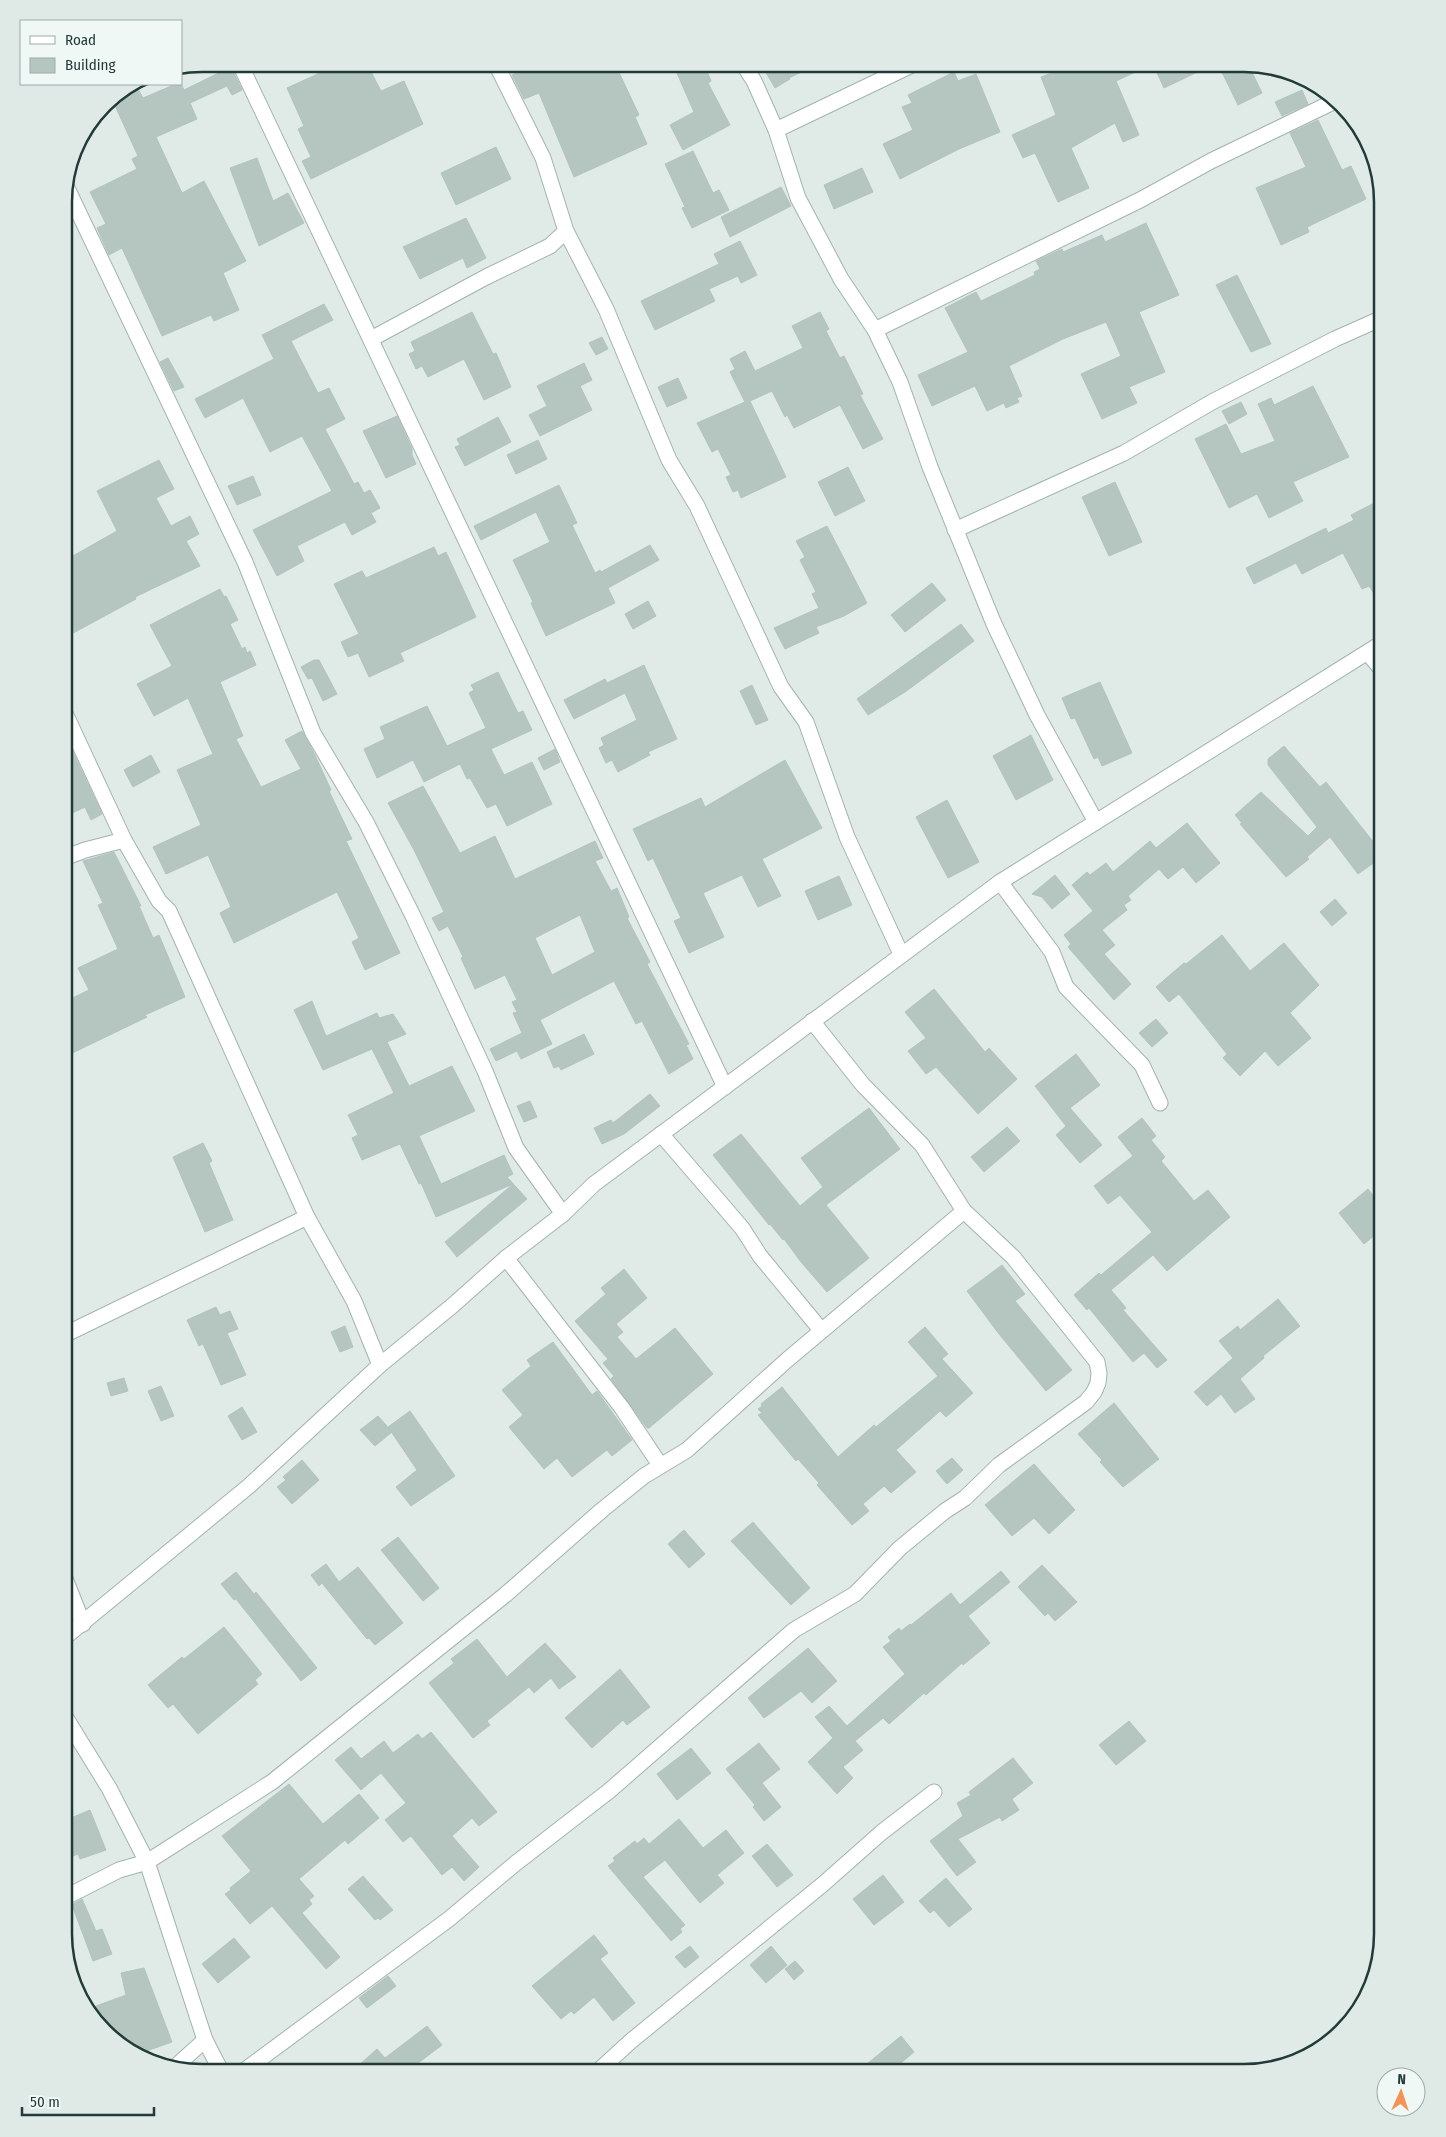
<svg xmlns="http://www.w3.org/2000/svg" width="1446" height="2137" font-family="'Fira Sans Condensed',sans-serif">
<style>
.building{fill:#b5c6c1;stroke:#b2c4c0;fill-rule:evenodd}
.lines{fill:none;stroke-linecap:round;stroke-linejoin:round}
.minor-casing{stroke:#a3b3b0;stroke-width:17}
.minor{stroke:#fff;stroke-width:15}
.rim{fill:none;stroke:#203b38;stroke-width:2.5}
</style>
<rect width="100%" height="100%" fill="#e0ebe8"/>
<g class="building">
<path d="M349,64H367L381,91L404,81L423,124L311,179L302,161L311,157L298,129L304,126L287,88L333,67L335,72Z"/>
<path d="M535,64H615L639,115L635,117L647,144L574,177L539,93L524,99L512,75Z"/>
<path d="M673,64H704L711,81L708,83L730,125L683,150L670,125L694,112Z"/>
<path d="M761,64H818L789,78L790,79L775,88Z"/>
<path d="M1076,64H1153L1116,81L1139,135L1123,142L1115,123L1071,148L1089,188L1058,202L1035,153L1023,158L1012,135L1056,115L1041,77Z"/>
<path d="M1153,64H1214L1164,88Z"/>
<path d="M1218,64H1248L1262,93L1238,105Z"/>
<path d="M231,67L242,90L232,95L227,86L190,103L197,119L156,137L182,193L204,181L246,261L223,273L239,310L214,321L211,315L162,336L122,248L109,255L97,228L106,224L90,192L137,169L132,159L138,156L112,99L135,84L143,98L176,84H181L184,90Z"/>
<path d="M954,72L958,81L976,74L1000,132L959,149L900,179L883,144L913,130L902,107L912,103L908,95Z"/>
<path d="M1302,90L1308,104L1282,116L1275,102Z"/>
<path d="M1318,120L1342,170L1351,166L1366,199L1307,227L1309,232L1281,245L1256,188L1306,167L1290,133Z"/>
<path d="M496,147L511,179L456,205L441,173Z"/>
<path d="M693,151L713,193L719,190L729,210L692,228L682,208L685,207L665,164Z"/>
<path d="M257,158L273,201L288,193L304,223L259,246L230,168Z"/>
<path d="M862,168L873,192L834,209L824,185Z"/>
<path d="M781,187L791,206L730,237L721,217Z"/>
<path d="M466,218L486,258L467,268L463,258L420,279L403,247Z"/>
<path d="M1146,223L1179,295L1139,312L1165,372L1129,387L1137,403L1102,419L1081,374L1121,356L1106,322L1063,339L1009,366L1022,396L1017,398L1019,402L1006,408L1004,403L987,411L975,386L932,406L918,375L968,352L945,308L976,292L981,301L1035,275L1034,272L1040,269L1036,261L1062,249L1063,252L1102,235L1105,242Z"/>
<path d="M740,241L757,275L741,283L738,276L709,289L715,301L655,330L641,301L719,264L714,254Z"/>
<path d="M1237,275L1271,344L1251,352L1216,285Z"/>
<path d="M324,304L333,320L291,341L318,393L329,388L345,419L325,429L354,484L358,482L364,493L370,490L380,508L371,513L376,522L352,535L345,522L297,546L304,561L277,576L253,530L332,491L302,436L270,452L243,398L205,418L195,399L274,359L262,335Z"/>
<path d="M472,312L493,354L496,353L511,387L484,400L464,359L428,377L422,366L416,369L409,354L415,351L411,342Z"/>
<path d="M820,312L829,329L826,331L840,358L844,356L863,394L860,395L883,439L863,449L840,405L794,428L787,415L785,417L772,391L750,401L786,477L741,498L738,490L733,492L726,477L731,475L718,449L712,452L697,423L745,402L730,372L735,369L730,359L745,351L755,371L803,348L792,326Z"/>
<path d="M602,337L608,349L596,355L589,343Z"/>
<path d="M168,358L184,387L174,391L160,362Z"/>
<path d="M584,363L592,380L580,386L592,410L540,436L529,415L547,406L537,386Z"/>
<path d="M678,378L687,398L667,407L658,387Z"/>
<path d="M1313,386L1349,457L1293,482L1303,501L1269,518L1257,494L1229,508L1195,439L1226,424L1241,454L1275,441L1258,404L1271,398L1274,405Z"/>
<path d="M1241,402L1247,414L1229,424L1222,411Z"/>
<path d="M397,416L412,449V455L416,464L386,478L363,431Z"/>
<path d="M498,417L511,442L465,466L455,447L460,445L457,439Z"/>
<path d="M538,440L547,459L516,474L507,455Z"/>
<path d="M159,460L174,489L156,498L171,526L190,516L199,534L186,541L200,566L135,597L136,599L64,638V561L117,531L97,491Z"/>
<path d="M848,467L865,501L835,516L818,482Z"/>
<path d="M253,476L261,495L237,505L228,486Z"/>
<path d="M1115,482L1142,542L1109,556L1082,497Z"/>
<path d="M559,485L577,523L572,525L595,573L600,570L601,572L650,545L659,560L608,588L615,603L546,636L531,603L533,602L513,560L550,542L536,512L481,540L474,526Z"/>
<path d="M1382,499V606L1369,586L1362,589L1343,553L1302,574L1296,563L1254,584L1246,568L1326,528L1328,533L1354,520L1351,515Z"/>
<path d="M827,526L867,603L844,616L816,627L819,633L785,649L774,628L819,608L812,594L816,592L800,560L805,557L796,541Z"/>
<path d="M434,547L438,556L446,552L476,617L400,653L404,661L369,677L358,653L348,657L341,642L359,634L334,584L362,571L366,578Z"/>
<path d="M932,583L946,600L905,632L891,615Z"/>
<path d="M220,589L224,597L226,596L238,620L230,624L242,649L245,647L247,653L250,651L256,665L220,682L243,736L236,739L261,787L301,769L285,740L302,731L315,755L331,790L329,791L352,839L346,841L400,953L365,970L352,942L359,938L337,892L234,943L220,913L231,907L208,855L166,874L153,847L201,825L177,770L213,754L188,698L154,716L137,684L172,666L150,625Z"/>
<path d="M648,601L656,616L633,629L625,614Z"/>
<path d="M961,624L974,641L905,692L868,715L857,699Z"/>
<path d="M314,660H319L337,694L323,701L312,678L308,679L301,667Z"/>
<path d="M644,665L677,739L648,752L650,755L618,772L612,760L606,763L599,748L604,745L601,738L637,720L625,693L574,719L564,700L605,679L607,683Z"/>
<path d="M498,672L518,713L523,711L532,730L491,749L504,775L532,762L552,804L507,826L496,804L487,808L470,778L467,779L460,764L424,782L413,760L377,778L364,749L385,739L380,727L427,706L447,746L486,728L469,693L474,690L471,685Z"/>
<path d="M1100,682L1132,753L1102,766L1098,757L1094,759L1075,718L1071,719L1062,698Z"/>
<path d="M752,685L768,720L756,725L740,691Z"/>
<path d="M64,733L102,814L91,820L85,807L64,817Z"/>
<path d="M1031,735L1053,780L1016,800L993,756Z"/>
<path d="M1284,746L1320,787L1326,782L1382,853V857L1358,874L1330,837L1307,857L1309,859L1286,877L1240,824L1242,823L1235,815L1261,792L1308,836L1317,827L1268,765V759Z"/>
<path d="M555,749L560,762L544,770L538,758Z"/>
<path d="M151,755L160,772L133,787L124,770Z"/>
<path d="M785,760L822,828L762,859L781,896L758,907L742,875L703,893L724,937L689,953L674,921L681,918L653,858L648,861L633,829L701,798L705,807Z"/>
<path d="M423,786L460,853L495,836L515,879L595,841L603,858L595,861L611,891L617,888L629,917L627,918L650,962L647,964L689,1044L686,1045L693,1059L669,1074L642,1021L636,1024L614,981L540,1020L552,1044L521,1059L517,1051L496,1061L490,1049L522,1033L513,1013L517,1012L512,1002L517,1000L505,975L475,989L461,958L463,957L448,926L439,931L432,918L444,912L414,850L388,803ZM580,915L595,952L552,975L535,938Z"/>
<path d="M947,800L979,862L948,878L916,817Z"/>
<path d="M1187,823L1220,863L1196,883L1183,867L1168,879L1159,869L1128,896L1131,900L1124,905L1127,910L1102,930L1115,945L1104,954L1131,984L1114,1000L1068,947L1071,944L1064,935L1093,911L1072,885L1087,872L1090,875L1106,863L1113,872L1150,841L1156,848Z"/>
<path d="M114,852L141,906H139L153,938L159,935L185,997L145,1015L147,1017L64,1057V1002L89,990L78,968L118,949L98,905L103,903L83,861Z"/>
<path d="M1055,875L1070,894L1052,909L1042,897L1032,894Z"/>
<path d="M839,876L852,905L818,920L805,891Z"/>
<path d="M1335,899L1347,913L1332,926L1320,912Z"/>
<path d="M1222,935L1250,971L1284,943L1319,985L1290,1013L1311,1038L1278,1066L1265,1051L1240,1076L1223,1058L1227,1054L1179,994L1169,1002L1156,987L1184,963L1186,964Z"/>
<path d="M934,989L985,1052L989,1048L1017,1079L978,1114L936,1067L926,1074L908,1051L926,1038L905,1012Z"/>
<path d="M312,1001L326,1036L377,1013L379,1018L393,1014L406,1034L387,1042L409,1086L452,1066L475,1111L419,1136L441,1184L504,1155L513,1174L507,1177L527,1199L457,1257L445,1242L513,1184L436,1217L421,1183L419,1184L400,1144L362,1160L352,1138L358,1135L348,1115L394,1093L372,1049L323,1070L294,1010Z"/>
<path d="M1156,1019L1168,1033L1152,1047L1139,1033Z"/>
<path d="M584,1034L594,1054L561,1070L559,1066L554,1068L547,1052Z"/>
<path d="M1076,1054L1100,1085L1070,1108L1102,1145L1080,1163L1056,1135L1066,1126L1035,1086Z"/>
<path d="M650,1094L660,1106L624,1134L602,1144L594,1128L611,1120L613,1123Z"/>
<path d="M530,1101L537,1117L524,1122L517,1106Z"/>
<path d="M869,1108L900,1149L826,1205L869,1258L827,1292L801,1262L784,1239L783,1240L770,1224L769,1225L713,1155L741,1134L800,1206L823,1187L801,1158Z"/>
<path d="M1142,1118L1156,1136L1151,1140L1165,1157L1161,1161L1194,1201L1208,1190L1230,1217L1167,1271L1153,1255L1111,1290L1126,1308L1123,1310L1167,1360L1157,1368L1144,1353L1133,1362L1089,1308L1087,1310L1074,1295L1099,1273L1101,1275L1152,1232L1120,1195L1108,1204L1094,1186L1133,1156L1118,1137Z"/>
<path d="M1007,1127L1020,1141L984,1172L971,1157Z"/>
<path d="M203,1143L212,1161L209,1163L233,1220L205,1232L173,1157Z"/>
<path d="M1368,1189L1382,1207V1229L1364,1244L1339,1213Z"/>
<path d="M1002,1265L1025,1294L1015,1301L1072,1370L1046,1391L999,1334L967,1291Z"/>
<path d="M624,1269L647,1298L616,1324L623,1332L617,1337L636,1359L675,1328L713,1374L649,1428H647L611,1379L614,1376L603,1363L608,1359L575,1321L606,1294L601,1288Z"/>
<path d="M1278,1299L1300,1326L1263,1356L1264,1358L1240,1379L1255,1399L1235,1413L1221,1394L1207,1406L1194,1392L1233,1358L1219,1341L1238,1326L1240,1330Z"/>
<path d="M216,1307L220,1315L230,1311L238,1329L227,1333L246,1375L221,1385L203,1344L199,1346L187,1320Z"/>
<path d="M345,1326L353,1347L340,1352L331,1332Z"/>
<path d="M925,1327L948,1354L942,1359L973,1393L946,1417L940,1411L896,1450L916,1472L891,1493L884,1486L863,1504L869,1511L852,1525L817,1485L819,1483L798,1459L796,1461L758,1415L762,1413L758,1409L762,1406L761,1404L782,1387L838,1457L874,1425L876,1427L938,1376L908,1342Z"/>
<path d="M553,1342L592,1395L597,1391L632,1440L612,1456L607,1450L572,1477L557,1458L544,1469L509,1427L523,1415L502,1390L531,1366L527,1360Z"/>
<path d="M124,1378L128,1391L111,1396L107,1383Z"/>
<path d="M161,1386L174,1416L161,1421L148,1391Z"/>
<path d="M1114,1403L1159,1459L1123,1487L1100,1462L1102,1460L1078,1434Z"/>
<path d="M242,1407L257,1432L242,1440L228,1416Z"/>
<path d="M410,1411L455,1476L411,1506L396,1487L417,1470L388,1427Z"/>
<path d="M378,1416L392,1432L375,1446L360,1430Z"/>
<path d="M952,1458L963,1470L947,1484L936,1471Z"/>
<path d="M302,1460L319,1480L292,1504L277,1487L286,1480L283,1477Z"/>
<path d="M1034,1464L1075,1510L1049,1534L1034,1518L1012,1536L985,1505Z"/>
<path d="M753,1522L810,1588L791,1605L731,1541Z"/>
<path d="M684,1530L705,1554L689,1568L668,1544Z"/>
<path d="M398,1537L439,1588L423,1601L381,1550Z"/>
<path d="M326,1564L339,1582L358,1567L403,1623L375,1645L369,1638L367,1639L322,1583L319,1586L311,1575Z"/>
<path d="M1042,1565L1077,1602L1055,1621L1048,1613L1045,1616L1018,1587Z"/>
<path d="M1001,1571L1010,1582L968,1616L990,1643L963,1665L962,1663L926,1695L924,1693L889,1724L883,1718L855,1741L863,1750L843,1767L853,1778L837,1794L808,1762L833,1738L815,1717L829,1706L847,1726L905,1674L883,1647L891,1641L888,1637L899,1628L901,1631L910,1624L911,1625L951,1593L960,1605Z"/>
<path d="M236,1572L254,1594L256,1592L317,1668L301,1681L236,1599L234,1600L221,1584Z"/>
<path d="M224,1627L262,1674L255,1680L258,1684L198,1734L173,1704L168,1708L148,1685L182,1657L184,1659Z"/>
<path d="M477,1639L507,1677L545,1643L576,1677L559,1689L551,1678L534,1693L529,1687L487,1721L490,1725L473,1738L429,1683L454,1663L451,1659Z"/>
<path d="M808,1648L837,1681L812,1703L801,1691L764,1718L748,1698Z"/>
<path d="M620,1669L650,1707L627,1725L623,1720L592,1748L565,1718Z"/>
<path d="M1129,1721L1146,1741L1116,1765L1099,1745Z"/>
<path d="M431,1732L497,1812L479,1826L472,1818L452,1836L479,1867L464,1881L452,1867L442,1875L411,1836L403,1842L385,1820L406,1803L381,1773L361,1790L335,1760L351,1747L361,1759L384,1741L393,1753L418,1734L422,1739Z"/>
<path d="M759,1743L780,1769L762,1783L781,1807L764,1821L753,1807L755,1805L726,1769Z"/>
<path d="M691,1748L711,1773L677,1800L657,1774Z"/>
<path d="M1013,1758L1033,1783L1012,1799L1019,1810L1002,1821L1000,1817L958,1839L976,1862L957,1876L930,1841L963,1816L957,1803L971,1795L969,1792Z"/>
<path d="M289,1784L323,1824L359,1794L379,1818L348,1844L345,1840L299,1879L314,1896L309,1900L312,1904L302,1913L340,1957L326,1969L272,1906L250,1924L225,1894L231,1890L230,1888L251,1871L222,1836Z"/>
<path d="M90,1810L106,1850L80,1859L78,1854L73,1856L64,1834V1821Z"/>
<path d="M679,1819L703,1848L726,1830L744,1853L717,1875L724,1883L700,1903L665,1860L643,1877L685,1925L680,1929L682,1932L671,1941L608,1866L615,1861L613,1858L635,1841L637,1844L644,1838L649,1844Z"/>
<path d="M767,1844L793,1875L777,1887L752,1856Z"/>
<path d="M883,1875L904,1902L874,1925L853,1899Z"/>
<path d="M363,1876L393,1910L380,1920L378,1918L375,1920L348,1889Z"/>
<path d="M946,1878L972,1909L949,1927L934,1910L930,1913L919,1901Z"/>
<path d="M82,1899L96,1931L102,1929L112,1954L93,1961L72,1905Z"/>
<path d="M594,1935L608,1953L600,1959L635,2003L613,2021L594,1997L574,2014L571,2011L561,2019L532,1986Z"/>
<path d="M234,1938L250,1957L218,1983L202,1964Z"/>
<path d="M690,1946L699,1957L685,1968L675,1957Z"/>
<path d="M771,1946L787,1965L766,1983L750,1965Z"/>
<path d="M795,1961L804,1971L794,1980L785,1969Z"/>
<path d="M144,1968L172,2042L135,2055L88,2009L126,1995L121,1973Z"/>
<path d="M388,1976L396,1986L367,2008L359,1998Z"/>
<path d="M427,2026L442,2045L405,2073H350L377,2049L385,2058Z"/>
<path d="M901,2036L914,2052L889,2073H856Z"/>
</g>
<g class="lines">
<g class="minor-casing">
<g id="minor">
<path d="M240,64L725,1087"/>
<path d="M496,64L543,158L566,231L606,309L669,460L697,506L781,687L806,722L847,837L901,954"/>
<path d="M743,64L754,81L776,130L798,198L841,279L875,330L900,382L930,467L994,624L1037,715L1096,822"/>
<path d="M776,130L914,64"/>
<path d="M66,186L245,562L313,733L366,822L413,916L485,1071L516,1148L563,1214"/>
<path d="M875,330L1140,200L1211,161L1333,102"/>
<path d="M371,339L486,277L550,246L566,231"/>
<path d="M955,530L1124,453L1212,402L1335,339L1382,318"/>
<path d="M1368,653L1382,670"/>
<path d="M64,711L124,840L159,901L169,911L307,1217L354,1301L380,1365"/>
<path d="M64,858L85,850L124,840"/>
<path d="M1000,882L1052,952L1066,987L1142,1065L1160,1103"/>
<path d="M661,1134L742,1228L760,1256L821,1330"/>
<path d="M506,1258L622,1408L660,1465"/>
<path d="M64,1335L307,1217"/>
<path d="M64,1576L83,1624"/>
<path d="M64,1638L249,1486L380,1365L452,1306L506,1258L563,1214L594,1184L1000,882L1382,643"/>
<path d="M64,1715L109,1788L147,1862L205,2040L222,2073"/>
<path d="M64,1898L119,1870L147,1862L272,1782L505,1595L602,1510L644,1476L687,1450L787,1360L964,1211"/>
<path d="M175,2067L205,2040"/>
<path d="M241,2073L449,1919L516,1863L609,1791L794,1630L855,1594L900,1548L945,1511L965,1498L999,1465L1086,1402L1094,1392L1098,1383L1099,1373L1097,1362L1013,1257L964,1211L922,1145L863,1085L812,1021"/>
<path d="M596,2073L631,2041L822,1885L882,1832L934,1792"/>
</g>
</g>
<use href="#minor" class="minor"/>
</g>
<path d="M0 0H1446V2137H0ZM202 72H1244A130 130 0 0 1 1374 202V1934A130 130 0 0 1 1244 2064H202A130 130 0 0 1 72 1934V202A130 130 0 0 1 202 72Z" fill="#dfe9e6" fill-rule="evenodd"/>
<path class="rim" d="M202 72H1244A130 130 0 0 1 1374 202V1934A130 130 0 0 1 1244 2064H202A130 130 0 0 1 72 1934V202A130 130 0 0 1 202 72Z"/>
<rect x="20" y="20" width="162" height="65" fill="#f0f8f5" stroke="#9daca9"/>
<rect x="30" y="36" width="25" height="8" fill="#ffffff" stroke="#9daca9"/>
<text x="65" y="45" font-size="15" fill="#203b38">Road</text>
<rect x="30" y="58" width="25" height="15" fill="#b5c6c1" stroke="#9daca9"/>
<text x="65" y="70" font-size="15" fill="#203b38">Building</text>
<g transform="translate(1401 2092) rotate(3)"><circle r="24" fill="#f0f8f5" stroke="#9daca9"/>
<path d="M0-4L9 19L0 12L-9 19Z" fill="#f39456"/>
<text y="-8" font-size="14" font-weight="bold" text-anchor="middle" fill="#203b38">N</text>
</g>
<path d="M22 2107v8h132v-8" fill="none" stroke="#203b38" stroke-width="2.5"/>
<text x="30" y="2107" font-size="15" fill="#203b38" stroke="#f0f8f5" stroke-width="4" paint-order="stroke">50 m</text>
</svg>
